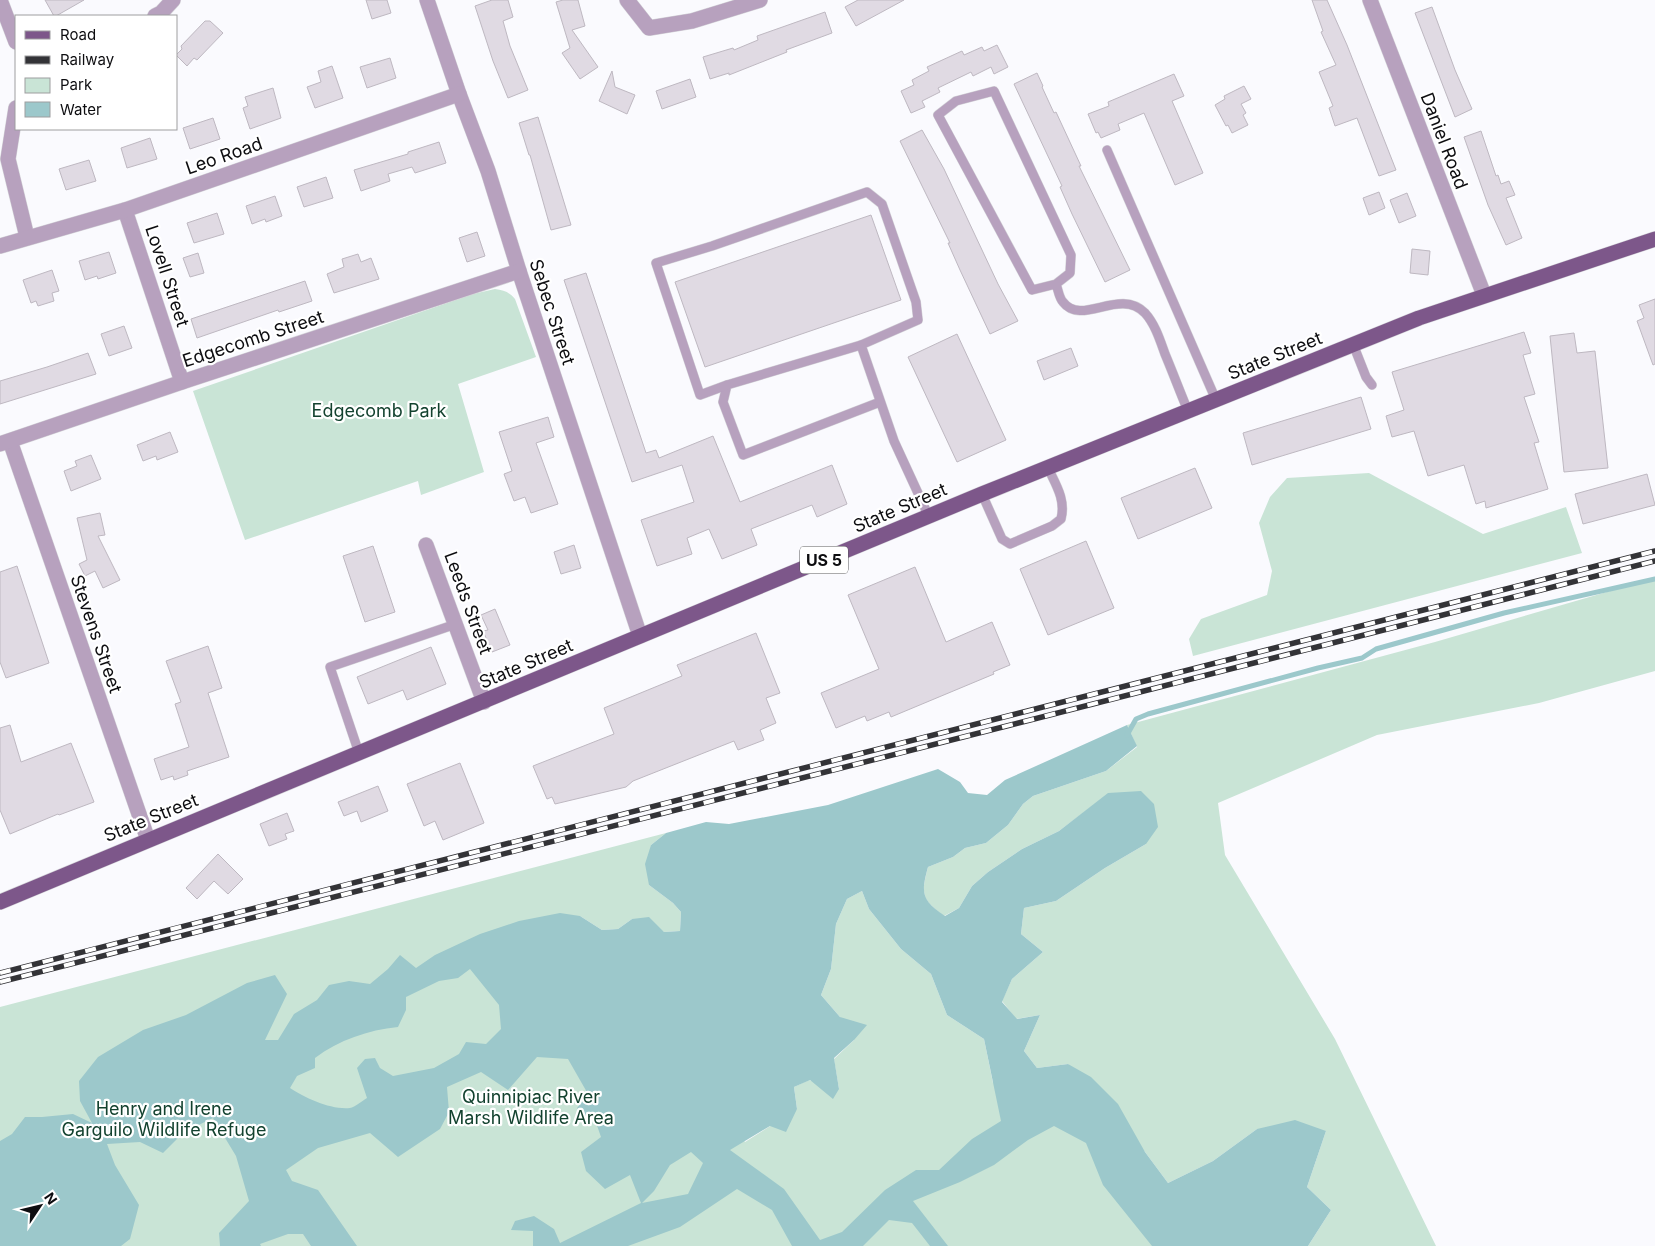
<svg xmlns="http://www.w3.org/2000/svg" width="1655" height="1246" font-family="Inter,sans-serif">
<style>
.green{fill:#c9e4d6}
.water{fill:#9cc8cb;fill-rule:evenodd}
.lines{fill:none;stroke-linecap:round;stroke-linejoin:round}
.stream{stroke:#9cc8cb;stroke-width:5}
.building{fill:#e0dae3;stroke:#beb8c1}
.lane-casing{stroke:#d4d4d8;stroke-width:10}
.street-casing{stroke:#d4d4d8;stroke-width:16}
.primary-casing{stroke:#d4d4d8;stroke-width:16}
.lane{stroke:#b7a1be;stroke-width:9}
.street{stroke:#b7a1be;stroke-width:15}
.primary{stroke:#7d578a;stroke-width:15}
.rail-casing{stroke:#333337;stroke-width:5.5}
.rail{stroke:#fff;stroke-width:4;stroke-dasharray:11;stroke-linecap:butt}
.labels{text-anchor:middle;stroke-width:4.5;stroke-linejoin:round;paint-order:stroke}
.shield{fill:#fff;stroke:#565658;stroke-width:1}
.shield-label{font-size:16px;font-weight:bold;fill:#0d0d10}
.street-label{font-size:18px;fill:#0d0d10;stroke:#fff}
.park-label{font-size:18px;fill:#13422f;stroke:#fff}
</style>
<rect width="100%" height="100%" fill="#fafafe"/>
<g class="green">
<path d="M495,289C504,290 509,292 515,299L536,357L458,384L484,472L421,495L418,481L245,540L193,391L473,294Z"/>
<path d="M1369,473L1483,534L1566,507L1582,553L1193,656L1189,639L1201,619L1267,595L1272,571L1259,523L1270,497L1287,478Z"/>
<path d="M1655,578V671L1539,703L1377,735L1218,803L1225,855L1335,1039L1436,1246H1308L1331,1210L1307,1187L1326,1131L1257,1129L1213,1161L1168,1183L1145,1152L1068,1064L1037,1068L1024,1051L1040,1015L1016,1019L1002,1001L1012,979L1043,952L1021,934L1024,908L1056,901L1105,868L1146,844L1108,794L1059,831L1022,849L988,872L972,886L959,908L944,916C921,899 921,894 928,867L953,857L965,848L986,843L1008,825L1023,804L1033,796L1106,771L1137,747L1127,725L1435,642Z"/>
<path d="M666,833L651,845L649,885L673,903L681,912L680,931L664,932L632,919L618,929L602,930L580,916L745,1142L797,1109L794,1087L809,1080L839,1089L834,1059L854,1040L840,1017L821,995L831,969L836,924L847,899L862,891L869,909L901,949L931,974L947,1015L984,1039L993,1083L1069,1076L1189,1246H0V1007Z"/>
</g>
<path class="water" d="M1127,725L1137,746L1106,771L1033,796L1023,804L1008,825L986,843L965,848L953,857L928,867C921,893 921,900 945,916L959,908L972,886L988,872L1022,849L1059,831L1108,793L1141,791L1154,804L1158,827L1146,844L1105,868L1056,901L1024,908L1021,934L1043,952L1012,979L1002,1002L1017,1019L1040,1015L1024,1051L1037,1068L1068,1064L1091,1077L1118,1104L1145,1152L1168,1183L1213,1161L1257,1129L1295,1120L1326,1131L1307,1187L1331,1210L1308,1246H1152L1103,1185L1086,1143L1054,1126L1028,1140L994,1165L960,1182L913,1201L948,1246H930L912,1223L889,1220L863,1246H792L772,1210L737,1189L680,1227L628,1246H533V1231L511,1230L515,1221L534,1216L554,1229L560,1243L641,1203L630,1175L605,1189L586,1171L581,1152L601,1137L593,1114L582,1118L577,1108L588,1094L568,1059L537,1057L508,1090L481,1072L447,1087L449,1112L440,1129L398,1157L370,1133L318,1148L286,1170L292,1181L318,1190L357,1246H311L303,1234H288L260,1244L261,1246H220L219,1233L249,1201L236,1156L213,1118L184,1132L163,1153L140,1142L107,1144L115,1165L139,1205L130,1239L121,1246H0V1141L12,1134L25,1117H42L73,1114L92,1123L80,1101L79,1081L98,1057L143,1030L186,1015L247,983L275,975L287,994L265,1040H278L294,1014L317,1000L329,985L349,981L370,984L388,969L400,955L416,968L435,955L480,934L519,921L560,913L580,916L602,930L618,929L632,919L649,917L664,932L680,931L681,912L673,903L649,885L645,864L651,845L666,833L706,822L729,824L828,805L938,769L960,782L968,793L987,795L1005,780ZM862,891L869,909L901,949L931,974L947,1015L984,1039L1001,1121L972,1139L939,1170H916L885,1190L842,1232L820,1240L784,1189L730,1150L770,1126L786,1132L797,1109L794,1087L810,1080L833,1099L839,1089L834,1058L854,1040L867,1025L840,1017L821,995L831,969L836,924L847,899ZM470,969L499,1005L501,1029L486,1044L466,1042L459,1054L434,1068L393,1076L380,1068L375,1058L365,1059L357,1068L367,1098C362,1101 355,1107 350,1108C331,1110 305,1098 290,1088L297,1076L315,1068V1058C339,1040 368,1030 398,1027L406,1010V997L439,981L458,978ZM691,1152L703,1163L688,1194L642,1203L654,1191L670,1165Z"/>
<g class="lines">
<path class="stream" d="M1127,735L1136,719L1148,714L1318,668L1362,658L1376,649L1504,613L1655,579"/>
</g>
<g class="building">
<path d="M45,0H84L56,16H54Z"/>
<path d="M366,0H387L391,13L372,19Z"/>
<path d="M492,0H508L513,17L503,21L510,46L528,90L508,98L493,61L475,6Z"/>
<path d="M563,0H578L585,26L572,30L598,67L580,79L562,53L570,48L556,2Z"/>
<path d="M858,0H904L856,26L845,7Z"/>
<path d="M1312,0H1327L1347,45L1396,170L1379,176L1357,118L1335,126L1329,108L1333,106L1319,72L1336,65L1321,32L1323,31Z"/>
<path d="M1432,7L1455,70L1472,109L1455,117L1415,13Z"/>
<path d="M825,12L832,33L786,50L787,52L729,75V73L710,79L703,57L733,48L734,50L758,40L757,36Z"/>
<path d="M205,21H210L223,33L197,60L194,58L187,66L176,55L182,49L181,46Z"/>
<path d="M997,45L1008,67L994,74L991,67L973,76L971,72L938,88L940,92L922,101L925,107L911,113L901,91L914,85L912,80L929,71L927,67L962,51L964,55L982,47L984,51Z"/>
<path d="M390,58L396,78L367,88L360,67Z"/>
<path d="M332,66L343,98L315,108L307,87L321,82L318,71Z"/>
<path d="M612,71L615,87L635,95L627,114L599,101Z"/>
<path d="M1037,73L1043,86L1042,87L1054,113L1056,112L1081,166H1079L1130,270L1105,282L1072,214L1060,187L1062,186L1014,84Z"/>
<path d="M1174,74L1184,96L1172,101L1203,173L1175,185L1144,113L1118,124L1120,130L1101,138L1098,132L1096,133L1088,114L1109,106L1108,102Z"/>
<path d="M690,79L696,97L662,109L656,91Z"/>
<path d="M1244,86L1251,99L1241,104L1246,113L1243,115L1248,125L1232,133L1228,125L1226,126L1215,105L1225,99L1224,96Z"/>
<path d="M273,88L281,118L250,129L243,108L248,106L245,97Z"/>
<path d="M538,117L571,225L551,230L530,155H529L519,123Z"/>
<path d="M213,118L220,139L190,149L183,128Z"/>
<path d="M922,130L944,169L998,284L1018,321L990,334L960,270L948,243H950L900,141Z"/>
<path d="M1481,131L1496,176L1498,175L1501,184L1509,181L1515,195L1506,198L1522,238L1506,245L1488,205L1464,137Z"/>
<path d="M150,138L157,159L127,168L121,148Z"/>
<path d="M439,142L446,163L415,173L412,167L388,174L390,181L361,191L354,170L408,154V152Z"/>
<path d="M89,160L96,181L66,190L59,169Z"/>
<path d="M326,177L333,198L304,207L297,187Z"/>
<path d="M1379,192L1385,208L1369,215L1363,198Z"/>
<path d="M1407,193L1416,216L1399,223L1390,200Z"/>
<path d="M275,196L282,216L266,222L265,219L252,224L246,206Z"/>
<path d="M217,213L224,234L194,243L187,223Z"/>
<path d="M871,215L901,300L705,367L675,282Z"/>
<path d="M477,232L485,256L467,262L459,238Z"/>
<path d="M1412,249L1430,251L1428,275L1410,273Z"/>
<path d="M109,252L116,273L98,279L97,276L85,280L79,261Z"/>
<path d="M198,253L204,273L190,277L183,258Z"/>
<path d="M358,254L361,262L371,258L379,279L334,293L327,274L344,267L342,259Z"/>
<path d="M52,270L59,291L52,293L54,301L38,306L36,301L31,303L23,280Z"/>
<path d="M586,273L646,453L656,450L659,458L713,436L740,502L832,465L847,504L817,517L812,505L751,529L757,545L722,559L709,529L687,538L692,554L657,566L641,520L694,502L682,465L632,482L564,280Z"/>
<path d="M305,281L312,301L279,312L278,310L197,338L191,319Z"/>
<path d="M1655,299V364L1653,365L1637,321L1644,318L1639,305Z"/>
<path d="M124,326L132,348L109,356L101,334Z"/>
<path d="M1524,332L1531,353L1523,355L1535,394L1524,397L1539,442L1534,443L1548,489L1486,508L1485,501L1476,504L1464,465L1428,476L1414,431L1392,437L1386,416L1404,410L1392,372Z"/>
<path d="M1574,333L1577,353L1595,351L1608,468L1564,472L1550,336Z"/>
<path d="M957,334L1006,440L957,462L908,357Z"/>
<path d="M1071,348L1078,366L1044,380L1037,361Z"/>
<path d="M88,353L96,374L0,404V381L47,367Z"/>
<path d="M1361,397L1371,429L1252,465L1243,433Z"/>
<path d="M548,417L554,437L536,443L558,504L531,513L525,497L514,501L504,474L512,471L499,432Z"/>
<path d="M170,432L178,452L157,460L156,456L143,461L137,445Z"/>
<path d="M91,455L101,479L71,491L64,471L77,466L75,461Z"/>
<path d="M1195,468L1212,508L1138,539L1121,498Z"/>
<path d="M1647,474L1655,505L1583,524L1575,494Z"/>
<path d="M100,513L105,535L98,536L120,580L103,588L95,571L85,576L79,564L87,560L77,518Z"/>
<path d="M1086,541L1114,608L1048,635L1020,569Z"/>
<path d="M574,545L581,568L561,574L554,552Z"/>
<path d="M373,546L395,612L365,622L343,556Z"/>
<path d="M17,566L49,663L6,678L0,662V572Z"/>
<path d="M915,567L946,642L992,622L1010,665L993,672L994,674L891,717L889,712L867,721L865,716L836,728L821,693L879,669L848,595Z"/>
<path d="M495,609L510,645L492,652L483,631L488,630L481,615Z"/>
<path d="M756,633L780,693L766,698L776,723L760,730L764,740L738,750L734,741L633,781L626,787L555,804L552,797L547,799L533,766L614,734L604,708L682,676L677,665Z"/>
<path d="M208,646L222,688L208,693L229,757L187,771L188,775L174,780L173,776L161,780L154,759L189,747L175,704L181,702L166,661Z"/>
<path d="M431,647L446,684L407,700L403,690L368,704L357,677Z"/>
<path d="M10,725L21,762L71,743L94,802L59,815L58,814L10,834L0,810V728Z"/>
<path d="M460,763L484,823L443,840L435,821L424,826L407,784Z"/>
<path d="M378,786L388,811L361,822L357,811L344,816L338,802Z"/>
<path d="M287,813L294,831L285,834L287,839L269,846L260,824Z"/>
<path d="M218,854L243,879L228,894L214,881L197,899L186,888Z"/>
</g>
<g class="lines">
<g class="lane-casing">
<g id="lane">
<path d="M1107,150L1216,400"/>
<path d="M1056,284L1070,273L1071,255L994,91L956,101L938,115L1032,290L1056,284C1058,289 1059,298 1063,302C1082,327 1119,287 1145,313C1155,324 1160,340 1165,354C1173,373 1180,392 1188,411"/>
<path d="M1353,344L1366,377L1372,385"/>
<path d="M861,345L727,385L723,402L743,455L880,402"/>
<path d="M727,385L700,395L656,263L712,246L867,192L882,204L916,302L918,320L861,345L894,441L929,517"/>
<path d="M982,494L1002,539L1010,544L1052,526L1061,519C1066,500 1056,485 1048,468"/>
<path d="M359,753L330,667L456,624"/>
</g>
</g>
<g class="street-casing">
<g id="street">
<path d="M0,0L16,42"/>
<path d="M427,0L459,94L488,171L519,271L640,636"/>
<path d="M627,0L649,28L692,21L760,0"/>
<path d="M1370,0L1484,295"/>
<path d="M155,16L161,13L173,0"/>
<path d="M16,108L8,159L27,237"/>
<path d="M125,210L182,382"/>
<path d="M0,246L125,210L459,94"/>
<path d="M10,441L148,840"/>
<path d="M0,444L182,382L519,271"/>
<path d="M426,545L484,702"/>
</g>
</g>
<g class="primary-casing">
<path id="primary" d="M0,902L982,494L1419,318L1655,239"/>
</g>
<use href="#lane" class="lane"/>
<use href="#street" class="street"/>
<use href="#primary" class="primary"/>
<g class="rail-casing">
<g id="rail">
<path d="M0,973L1655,551"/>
<path d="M0,982L1655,561"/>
</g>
</g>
<use href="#rail" class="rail"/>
</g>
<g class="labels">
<rect class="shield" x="800" y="546.5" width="48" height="27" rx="4"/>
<g class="shield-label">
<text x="824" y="566">US 5</text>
</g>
<g class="street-label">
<text transform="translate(1444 141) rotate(69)" y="6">Daniel Road</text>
<text transform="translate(224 156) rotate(-19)" y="6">Leo Road</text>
<text transform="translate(167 276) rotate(72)" y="6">Lovell Street</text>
<text transform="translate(552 312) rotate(72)" y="6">Sebec Street</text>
<text transform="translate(253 339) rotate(-18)" y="6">Edgecomb Street</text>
<text transform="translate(1275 356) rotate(-22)" y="6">State Street</text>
<text transform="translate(900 508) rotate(-23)" y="6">State Street</text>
<text transform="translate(468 603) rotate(70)" y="6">Leeds Street</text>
<text transform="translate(96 634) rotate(71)" y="6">Stevens Street</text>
<text transform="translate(526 664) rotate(-23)" y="6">State Street</text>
<text transform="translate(151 818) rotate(-22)" y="6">State Street</text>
</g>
<g class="park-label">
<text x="379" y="417">Edgecomb Park</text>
<text x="531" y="1103">Quinnipiac River<tspan x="531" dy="21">Marsh Wildlife Area</tspan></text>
<text x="164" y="1115">Henry and Irene<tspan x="164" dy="21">Garguilo Wildlife Refuge</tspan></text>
</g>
</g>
<rect x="15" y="15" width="162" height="115" fill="#ffffff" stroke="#9e9e9f"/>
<rect x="25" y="31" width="25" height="8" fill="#7d578a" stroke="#9e9e9f"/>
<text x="60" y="40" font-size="15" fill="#0d0d10">Road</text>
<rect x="25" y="56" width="25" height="8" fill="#333337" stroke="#9e9e9f"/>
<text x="60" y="65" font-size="15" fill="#0d0d10">Railway</text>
<rect x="25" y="78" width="25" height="15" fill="#c9e4d6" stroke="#9e9e9f"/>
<text x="60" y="90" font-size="15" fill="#0d0d10">Park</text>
<rect x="25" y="102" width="25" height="15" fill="#9cc8cb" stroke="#9e9e9f"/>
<text x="60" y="115" font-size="15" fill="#0d0d10">Water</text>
<g transform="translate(40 1206) rotate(55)" stroke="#ffffff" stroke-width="4" paint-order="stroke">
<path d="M0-4L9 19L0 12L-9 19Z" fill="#0d0d10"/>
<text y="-8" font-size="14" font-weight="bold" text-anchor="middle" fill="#0d0d10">N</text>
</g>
</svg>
